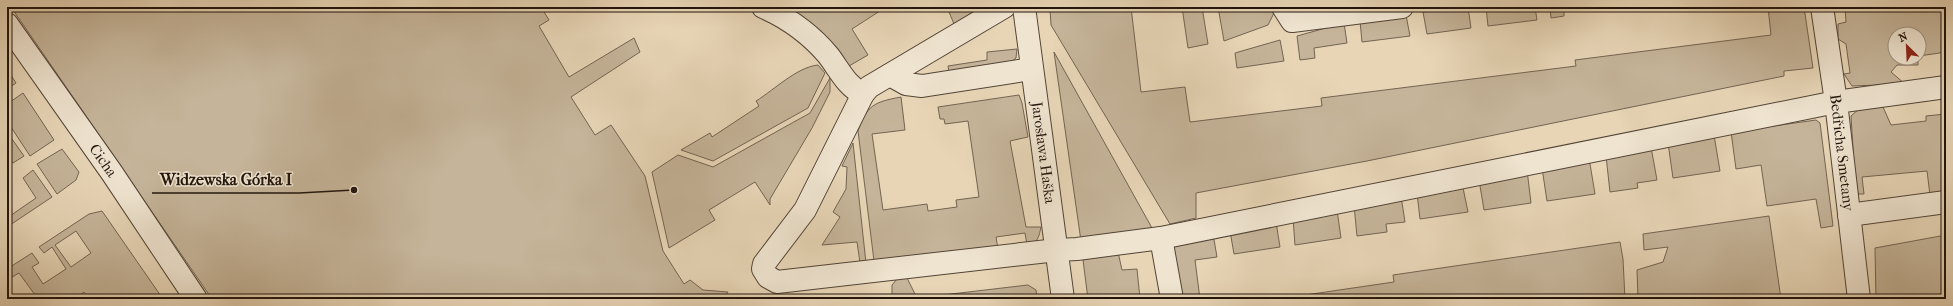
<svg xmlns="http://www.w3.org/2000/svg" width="1953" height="306" font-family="'IM FELL French Canon',serif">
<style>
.green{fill:#c5b499;stroke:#736452;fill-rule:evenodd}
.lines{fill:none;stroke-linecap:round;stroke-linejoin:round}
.minor-casing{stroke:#524436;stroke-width:24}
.minor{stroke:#efe4d0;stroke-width:22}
.labels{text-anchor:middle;stroke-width:3;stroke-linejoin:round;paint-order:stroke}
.street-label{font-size:15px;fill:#21140b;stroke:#efe4d0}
.leader{fill:none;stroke:#21140b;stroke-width:1.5}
.callout-dot{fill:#21140b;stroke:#efe4d0;stroke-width:1.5}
.callout-label{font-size:16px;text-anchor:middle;font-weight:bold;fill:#21140b;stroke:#efe4d0;stroke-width:3;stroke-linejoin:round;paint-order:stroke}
</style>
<rect width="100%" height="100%" fill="#e7d5b6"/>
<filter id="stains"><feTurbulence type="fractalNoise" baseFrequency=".005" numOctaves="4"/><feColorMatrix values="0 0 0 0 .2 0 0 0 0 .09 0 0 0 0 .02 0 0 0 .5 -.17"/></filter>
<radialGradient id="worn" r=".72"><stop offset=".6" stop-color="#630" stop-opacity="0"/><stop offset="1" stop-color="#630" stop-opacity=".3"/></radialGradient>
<g class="green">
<path d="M11,7H541L549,20L539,26L569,77L634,38L640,52L571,97L595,135L611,125L645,176L663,251L684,284L690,280L703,290L728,292L723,299H212Z"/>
<path d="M789,7H886L852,29L868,55L849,66L822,32Z"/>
<path d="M947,7H979L980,9L954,24Z"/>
<path d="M1053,7H1131L1141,92L1185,87L1190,122L1322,106L1321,98L1576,66L1575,60L1771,35L1768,7H1804L1813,68L1784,71V76L1367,161L1196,193V218L1170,224L1051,25L1050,9Z"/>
<path d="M1182,7H1202L1208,44L1188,48Z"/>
<path d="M1218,7H1273L1275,11L1268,25L1224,41Z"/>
<path d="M1451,7H1468L1471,28L1427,34L1423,12Z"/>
<path d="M1486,7H1535L1537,20L1488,26Z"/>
<path d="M1550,7H1564V16L1551,18Z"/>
<path d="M1845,7H1946V52L1919,56V34H1895V58H1918V65H1897L1891,72L1905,84L1852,86L1844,74L1850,73L1846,44L1838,39V24L1846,22Z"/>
<path d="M1406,15L1410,36L1362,42L1360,21Z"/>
<path d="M1344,23L1347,43L1314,48L1315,58L1300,60L1297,36Z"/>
<path d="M1280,40L1284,61L1237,68L1235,53Z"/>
<path d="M1017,49L1016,58L1011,62L949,73L948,66L987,60V52Z"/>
<path d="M1054,52L1152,228L1081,241Z"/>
<path d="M818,65L825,73L808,108L713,161L681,150L710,133L712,137L759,106L756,101C774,90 797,67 818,65Z"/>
<path d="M7,69L16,83L7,89Z"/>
<path d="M830,78V92L812,128L770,199V205L755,182L709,210L715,220L669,248L652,172L678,155L713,167L810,113Z"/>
<path d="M23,93L54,140L30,156L7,121V104Z"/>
<path d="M1019,95L1022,103L1028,137L1010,141L1026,227H1041C1039,237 1038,243 1027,245L1025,233L996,237L998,249L874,261L858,131C867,105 874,102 901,97L905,130L872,134L883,210L927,204L928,211L957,207L956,200L979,197L968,121L945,124L944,119H940L938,107Z"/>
<path d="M1883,107L1891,125L1926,121V116L1946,114V193L1930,195L1927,171L1862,177L1864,194H1858L1854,164L1851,116L1859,109Z"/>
<path d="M1816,120L1820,123L1833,226L1821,228L1816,199L1767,206L1761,165L1736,169L1731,132Z"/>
<path d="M7,132L24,156L13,163L7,155Z"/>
<path d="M1714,135L1720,171L1673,178L1668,143Z"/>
<path d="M853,143L866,263H860L857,242L822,245L840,217L833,212L846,189L847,167L842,166Z"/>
<path d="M1651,147L1657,180L1637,183L1638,188L1610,192L1606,156Z"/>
<path d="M62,149L79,172L76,180L57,194L37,164Z"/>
<path d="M1589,158L1595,194L1547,201L1542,168Z"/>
<path d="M33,170L52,197L7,227V218L36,198L23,178Z"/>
<path d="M1527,170L1531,203L1484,210L1479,180Z"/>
<path d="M1462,183L1468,212L1420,219L1417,193Z"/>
<path d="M1401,196L1405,222L1386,224L1387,232L1357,236L1354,205Z"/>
<path d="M1337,210L1341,238L1295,245L1293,218Z"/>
<path d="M102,211L163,299H89L84,292L74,299H38L19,273L7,280V269L32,253L39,263L32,267L43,284L66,269L52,247L44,253L39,247L89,214ZM76,231L91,253L71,267L55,245Z"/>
<path d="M1769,216L1781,299H1638L1637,270L1663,262L1668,247L1644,250L1643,234Z"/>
<path d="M1276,222L1280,247L1234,254L1230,231Z"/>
<path d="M1213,234L1217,257L1195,260L1200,299H1176L1170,248L1175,241Z"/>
<path d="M1946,235V299H1876L1875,248Z"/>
<path d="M1620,242L1623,259L1625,299H1278L1394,282L1393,275Z"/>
<path d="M1118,252L1122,270L1137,269L1140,299H1088L1083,260Z"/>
<path d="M906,276L917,298L1028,285L1036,290L1037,299H914L913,297L892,299V285L897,279Z"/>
</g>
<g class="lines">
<g class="minor-casing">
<g id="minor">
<path d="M763,7C788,18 811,35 828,55C839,69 846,86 863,94L869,87L1004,7"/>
<path id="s1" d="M1024,7L1063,299"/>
<path d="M1283,7L1292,21L1402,7"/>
<path id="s2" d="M1822,7L1836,102L1859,299"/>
<path id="s3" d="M7,24L112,173L196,299"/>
<path d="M890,75L906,84L922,86L1031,69"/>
<path d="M863,94L805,210L764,264L763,269L768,277L777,282L1057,250L1077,249L1161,238L1836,102L1946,87"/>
<path d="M1849,215L1946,202"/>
<path d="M1161,238L1172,299"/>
</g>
</g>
<use href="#minor" class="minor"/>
</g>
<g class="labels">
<g class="street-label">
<text dy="5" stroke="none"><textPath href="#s1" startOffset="147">Jarosława Haška</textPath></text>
<text dy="5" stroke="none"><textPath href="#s2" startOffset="147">Bedřicha Smetany</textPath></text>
<text dy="5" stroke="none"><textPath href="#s3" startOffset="167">Cicha</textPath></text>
</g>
</g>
<path class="leader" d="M354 190L299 193H152"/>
<circle class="callout-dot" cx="354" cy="190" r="4"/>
<g class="callout-label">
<text x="226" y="185">Widzewska Górka I</text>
</g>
<rect width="1953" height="306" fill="none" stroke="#e7d5b6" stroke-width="24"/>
<rect x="8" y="8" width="1937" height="290" fill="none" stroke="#21140b" stroke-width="2"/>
<rect x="12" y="12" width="1929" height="282" fill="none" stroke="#21140b"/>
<g transform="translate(1907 46) rotate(336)"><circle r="19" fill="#efe4d0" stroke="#9d9181"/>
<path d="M0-3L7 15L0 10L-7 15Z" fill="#8f2418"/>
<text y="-6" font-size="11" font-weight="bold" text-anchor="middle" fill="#21140b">N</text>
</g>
<rect width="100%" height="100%" filter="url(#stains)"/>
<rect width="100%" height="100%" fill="url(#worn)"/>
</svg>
